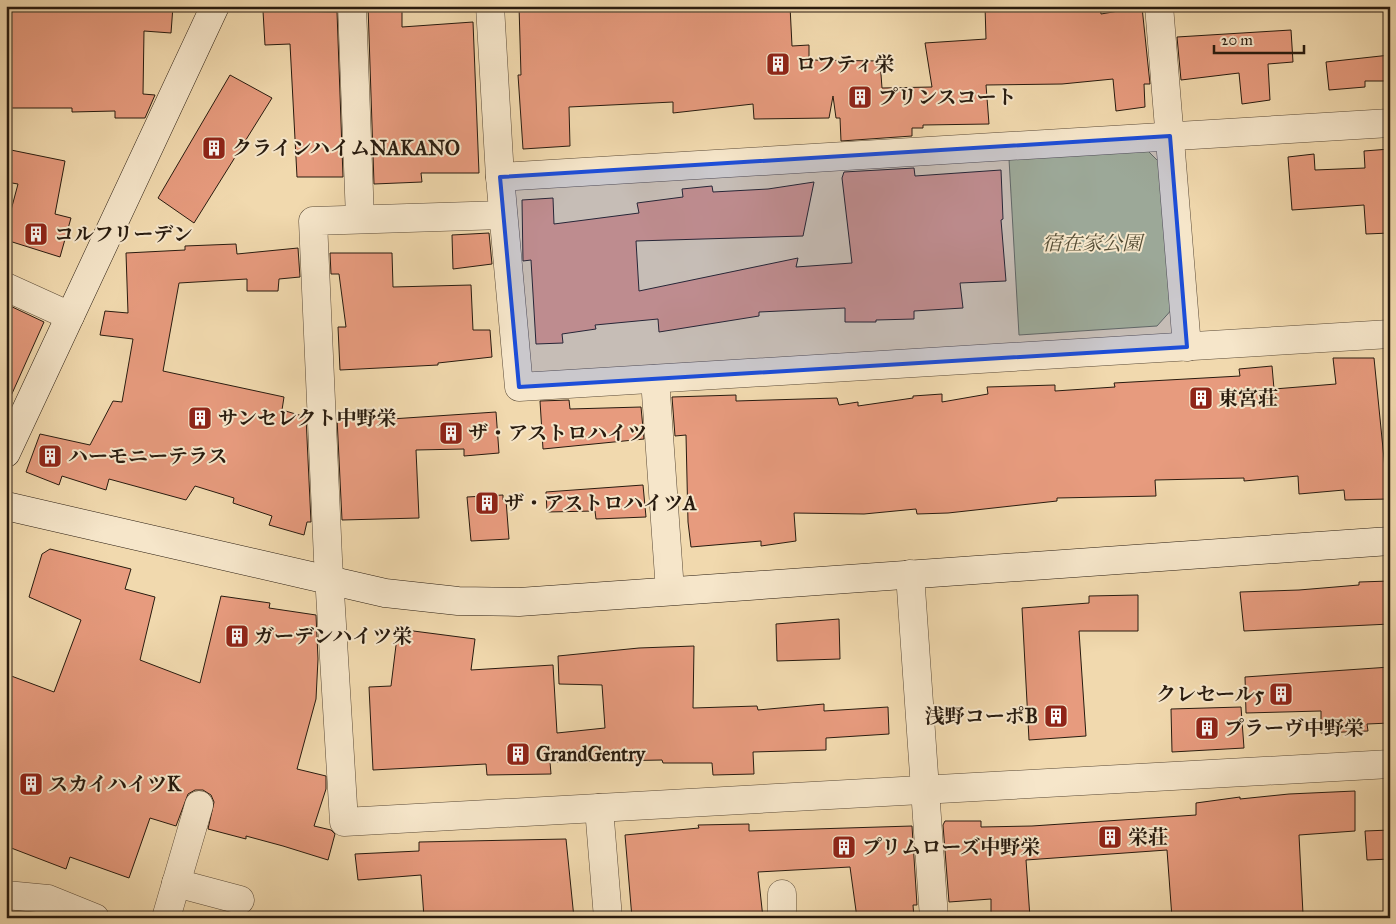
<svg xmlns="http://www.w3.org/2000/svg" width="1396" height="924" font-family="'IM FELL Great Primer','Noto Serif JP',serif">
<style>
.green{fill:#bcbf89;stroke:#726d4c}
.building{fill:#e79b7e;stroke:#281b0f}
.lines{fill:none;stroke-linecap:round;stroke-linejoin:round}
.street-casing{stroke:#5a4a37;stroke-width:29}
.secondary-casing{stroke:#281b0f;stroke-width:29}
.street{stroke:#f6e6ca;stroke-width:28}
.secondary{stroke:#f6e6ca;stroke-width:28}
.marked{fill:#1d4ed8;fill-opacity:0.2;stroke:#1d4ed8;stroke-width:4;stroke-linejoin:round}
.labels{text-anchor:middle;stroke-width:4;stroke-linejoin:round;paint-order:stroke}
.poi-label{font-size:20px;font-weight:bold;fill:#281b0f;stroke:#f6e6ca;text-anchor:start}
.park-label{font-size:20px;font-style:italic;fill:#544c34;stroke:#f6e6ca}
</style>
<rect width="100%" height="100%" fill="#f1d9ae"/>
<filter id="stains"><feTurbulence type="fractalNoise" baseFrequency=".004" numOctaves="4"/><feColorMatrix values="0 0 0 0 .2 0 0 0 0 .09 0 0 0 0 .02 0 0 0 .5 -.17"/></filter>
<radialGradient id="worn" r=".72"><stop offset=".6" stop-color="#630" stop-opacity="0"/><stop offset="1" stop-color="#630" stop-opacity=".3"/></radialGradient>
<path class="green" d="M1147,150L1164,167L1174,307L1157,326L1019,335L1009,159Z"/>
<g class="building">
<path d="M6,6H173L171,33L144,31L143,94L155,95L145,118H115V111L72,112V108H6Z"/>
<path d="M368,6H402V27L473,22L479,173H421L422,182L374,184Z"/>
<path d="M519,6H790L792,46L809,45V60L880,61L882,88L932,87L925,43L986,39L985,6H1100L1101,14L1142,7L1150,84H1144L1145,107L1116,111L1113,79L1062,84L986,85L989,124L923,125V128H912V136L841,141L840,118H836L833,96L829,118L754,119L753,104L673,113V102L569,107L570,146L523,149L518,75H521Z"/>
<path d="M263,11L337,12L343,177H297L290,44L265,45Z"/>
<path d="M1291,30L1293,62L1268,64L1270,100L1242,104L1239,73L1181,80L1177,37Z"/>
<path d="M1390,55V81H1365V87L1329,90L1326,62Z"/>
<path d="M230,75L272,98L194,223L158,198Z"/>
<path d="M6,149L65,161L55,214L71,218L60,257L6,240V229L18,184L6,182Z"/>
<path d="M1390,149V233L1366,234L1364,205L1292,210L1288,157L1314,154L1315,170L1365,168L1364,151Z"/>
<path d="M914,168L915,176L1001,170L1003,219L1001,220L1006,281L960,283L963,308L914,311V319L876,320V322H845V308L759,312V316L659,332L658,319L595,325L596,329L562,334L563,343L536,344L531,260L523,261L522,200L553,198L554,224L639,213L637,203L683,197L682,189L712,186L713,192L768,189L814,182L803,236L636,241L639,291L798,258L796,267L852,263L842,178L844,172Z"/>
<path d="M489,233L492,264L453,269L452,235Z"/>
<path d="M236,244L237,254L298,248L300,277L279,279L278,291H247V279L179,283L163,371L284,397L282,410L306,417L311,522H307L304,535L269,525L272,516L233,503L234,498L195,486L186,500L109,479L106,490L62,476L59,485L26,472L40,434L90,445L113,401L122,402L133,339L100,335L105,311L128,313L126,253L185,250V246Z"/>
<path d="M330,253H392L393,287L471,285L473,330H490L492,357L438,363V365L340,370L338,327H346L339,274H331Z"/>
<path d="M6,304L44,322L6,407Z"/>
<path d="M1333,358H1374L1388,499L1345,500L1344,490L1299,494L1298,476L1244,481V478L1155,480L1156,496L1057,498V501L948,513L917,514L916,509L864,514L794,513L796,541L761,546V541L691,547L688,522L686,435L675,436L672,397L736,395V401L837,398L839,405L858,402V406L913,398V396L942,394V402L988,394L987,387L1055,385V391L1115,387L1114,383L1240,376L1239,369L1272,366L1274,389L1336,384Z"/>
<path d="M569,400L570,409L641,407L644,439L543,449L540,401Z"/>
<path d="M496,412L499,453L464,456V449L416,450L419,518L342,520L337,418L391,419Z"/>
<path d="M643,485L646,517L596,519L595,511L547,512L546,492Z"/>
<path d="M503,495V500H506L509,539L471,541L467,497Z"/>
<path d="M50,549L131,569L125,589L155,597L140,660L200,683L221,596L270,603L269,608L316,615L318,659L316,699L297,769L326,776V789L314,826L331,830L335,834L328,860L283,846L246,836V839L208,829L214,802L211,795L203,790H195L188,794L176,826L150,818L129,878L70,857L66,869L6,846V674L54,692L81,620L29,597L42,554Z"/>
<path d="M1390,581V624L1244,631L1240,592L1299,590L1359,585V582Z"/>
<path d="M1138,595V631H1079L1086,736L1029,740L1022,608L1089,603V596Z"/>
<path d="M839,619L840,659L777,661L776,624Z"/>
<path d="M398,629L475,639L471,670L553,665L557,733L605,728L602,685L559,684L558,656L639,648L694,646L693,708L757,706L758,710L824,704V711L888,707L889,734L826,738V750L753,752L754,774L713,775L712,763H663L662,760L550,762L551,774L487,775L486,764L373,770L369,687L391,686Z"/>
<path d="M1390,667V723L1367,724L1368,731L1321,733V711L1246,713L1245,677Z"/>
<path d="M1241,707L1244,748L1172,752L1171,709Z"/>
<path d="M1355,791V831L1299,835L1303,914L1262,918H1172L1167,850L1026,860L1030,918H991V899L949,902L943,825L945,821H981V827L1032,826L1196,815V803L1240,797V799L1289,794Z"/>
<path d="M749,824V831L912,826L917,905H913L914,918H857L850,867L758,872L763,918H632L625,835L699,828L698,825Z"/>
<path d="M1390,830V859L1367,860L1365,831Z"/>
<path d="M566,839L574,918H424L421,875L358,880L355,854L419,851V842Z"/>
</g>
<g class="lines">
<g class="street-casing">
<g id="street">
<path d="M352,6L360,219"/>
<path d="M490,6L500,177L519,387L1390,334"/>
<path d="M1159,6L1187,347"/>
<path d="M500,177L1390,123"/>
<path d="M503,215L313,221L328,559L344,822L1390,764"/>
<path d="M6,287L70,316"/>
<path d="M655,379L670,591"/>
<path d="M910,574L934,918"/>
<path d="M599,808L608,918"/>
<path d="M176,883L240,900"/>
<path d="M782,894V918"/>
<path d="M6,895L48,899L95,918"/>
<path d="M166,918L199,805"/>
</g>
</g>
<g class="secondary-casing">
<g id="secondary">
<path d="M6,453L215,6"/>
<path d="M6,506L385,593L458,601L519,602L1390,541"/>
</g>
</g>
<use href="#street" class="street"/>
<use href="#secondary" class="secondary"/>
</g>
<path class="marked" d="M1170,136L1187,347L519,387L500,177Z"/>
<defs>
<g id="building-square" transform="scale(1.25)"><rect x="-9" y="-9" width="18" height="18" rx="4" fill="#8f2418" stroke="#f6e6ca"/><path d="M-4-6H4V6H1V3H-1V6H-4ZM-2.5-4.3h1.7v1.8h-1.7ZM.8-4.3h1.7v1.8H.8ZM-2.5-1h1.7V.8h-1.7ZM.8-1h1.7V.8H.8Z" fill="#fff"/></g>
</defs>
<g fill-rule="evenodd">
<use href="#building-square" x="778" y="64"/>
<use href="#building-square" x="860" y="97"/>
<use href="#building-square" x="214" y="148"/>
<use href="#building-square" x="36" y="234"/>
<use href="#building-square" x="1201" y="398"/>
<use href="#building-square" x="200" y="418"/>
<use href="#building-square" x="451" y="433"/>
<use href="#building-square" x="50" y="456"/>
<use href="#building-square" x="487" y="503"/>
<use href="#building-square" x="237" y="636"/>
<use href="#building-square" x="1281" y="694"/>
<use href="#building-square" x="1056" y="716"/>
<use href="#building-square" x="1207" y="728"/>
<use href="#building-square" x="518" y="754"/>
<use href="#building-square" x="31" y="784"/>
<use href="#building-square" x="1110" y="837"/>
<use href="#building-square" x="844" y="847"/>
</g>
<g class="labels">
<g class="poi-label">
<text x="796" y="71">ロフティ栄</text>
<text x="878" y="104">プリンスコート</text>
<text x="232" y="155">クラインハイムNAKANO</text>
<text x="54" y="241">コルフリーデン</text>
<text x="1218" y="405">東宮荘</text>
<text x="218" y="425">サンセレクト中野栄</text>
<text x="468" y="440">ザ・アストロハイツ</text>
<text x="68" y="463">ハーモニーテラス</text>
<text x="504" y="510">ザ・アストロハイツA</text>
<text x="254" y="643">ガーデンハイツ栄</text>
<text x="1264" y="701" text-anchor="end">クレセール5</text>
<text x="1038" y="723" text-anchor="end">浅野コーポB</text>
<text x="1224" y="735">プラーヴ中野栄</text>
<text x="536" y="761">GrandGentry</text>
<text x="48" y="791">スカイハイツK</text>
<text x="1128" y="844">栄荘</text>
<text x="862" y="854">プリムローズ中野栄</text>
</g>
<g class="park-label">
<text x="1092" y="250">宿在家公園</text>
</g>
</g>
<rect width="1396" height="924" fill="none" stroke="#f1d9ae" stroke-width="25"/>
<rect x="8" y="8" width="1381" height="909" fill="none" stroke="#281b0f" stroke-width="2.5"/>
<rect x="12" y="12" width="1371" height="899" fill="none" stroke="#281b0f"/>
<path d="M1214 45v8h90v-8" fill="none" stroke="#281b0f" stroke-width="2.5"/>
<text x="1221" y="45" font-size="15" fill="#281b0f" stroke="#f6e6ca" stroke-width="4" paint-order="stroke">20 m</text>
<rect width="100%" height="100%" filter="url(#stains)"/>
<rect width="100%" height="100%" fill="url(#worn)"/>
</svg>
